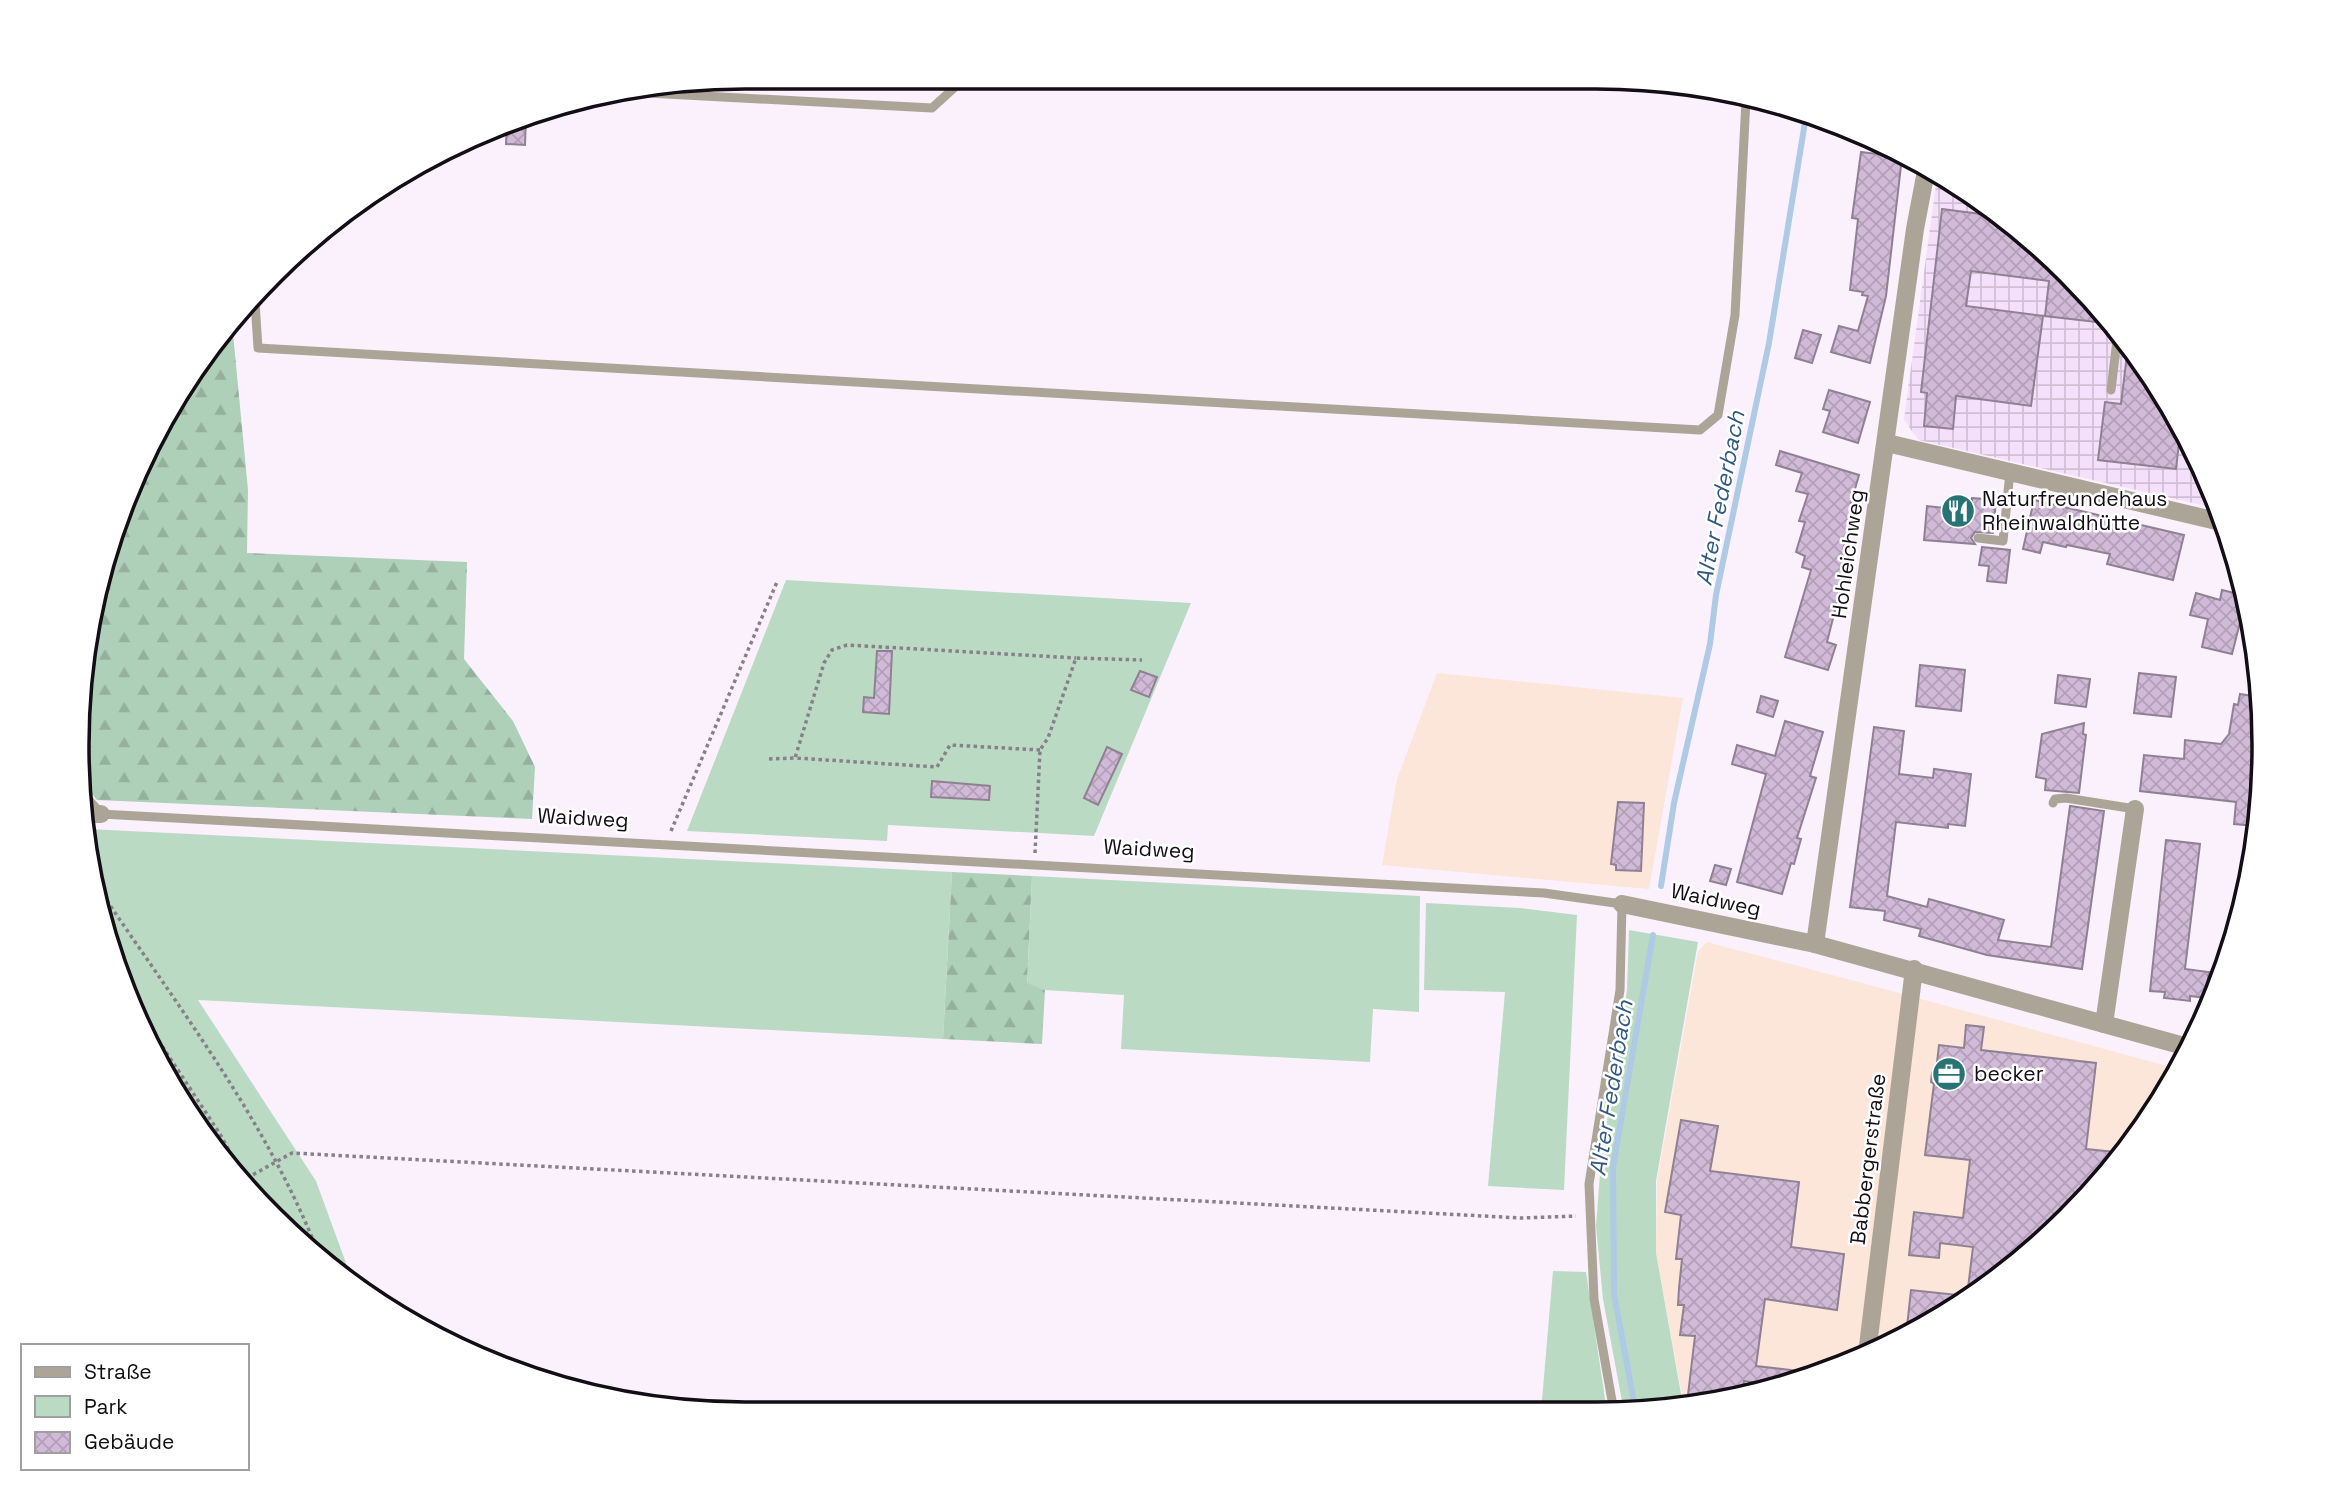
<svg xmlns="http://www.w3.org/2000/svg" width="2341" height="1491" font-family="'Space Grotesk',sans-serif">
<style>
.commercial{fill:#fce5d9}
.industrial{fill:url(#industrial-grid)}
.green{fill:#bbdac4}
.forest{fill:url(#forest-firs)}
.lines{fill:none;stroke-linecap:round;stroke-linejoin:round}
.stream{stroke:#afcae5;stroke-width:6}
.building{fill:url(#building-cross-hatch);stroke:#8f8193;stroke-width:2}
.path{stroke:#878089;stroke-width:3.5;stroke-dasharray:3.5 3.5;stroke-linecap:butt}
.lane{stroke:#aca597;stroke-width:9}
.street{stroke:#aca597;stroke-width:18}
.labels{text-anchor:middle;stroke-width:5;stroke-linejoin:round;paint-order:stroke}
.poi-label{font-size:21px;fill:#130e15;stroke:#fff;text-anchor:start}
.street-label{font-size:21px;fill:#130e15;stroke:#fff}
.water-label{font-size:23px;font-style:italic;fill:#315a81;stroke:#fff}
.rim{fill:none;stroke:#130e15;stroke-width:3.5}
</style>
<defs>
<pattern id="industrial-grid" width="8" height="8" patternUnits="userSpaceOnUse" patternTransform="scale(1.75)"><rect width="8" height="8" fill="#f4e0fa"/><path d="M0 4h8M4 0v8" fill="none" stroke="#d0bfd5"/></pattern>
<pattern id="forest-firs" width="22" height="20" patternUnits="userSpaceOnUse" patternTransform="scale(1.75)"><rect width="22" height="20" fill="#aecfb8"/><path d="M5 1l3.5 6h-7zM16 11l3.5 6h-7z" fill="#95b19d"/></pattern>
<pattern id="building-cross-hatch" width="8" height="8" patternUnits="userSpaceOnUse" patternTransform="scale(1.75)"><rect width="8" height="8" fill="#d1bad7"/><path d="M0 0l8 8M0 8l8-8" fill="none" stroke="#b39fb8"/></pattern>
</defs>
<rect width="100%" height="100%" fill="#faf1fd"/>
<g class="commercial">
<path d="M1437,673L1683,698L1649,889L1382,865L1397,779Z"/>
<path d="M1707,942L1866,984L2178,1069L2126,1153L2003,1276L1892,1345L1769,1391L1684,1405L1656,1253L1657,1181L1698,952Z"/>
</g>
<path class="industrial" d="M1937,177L2003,215L2098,305L2175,412L2219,509L1919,440L1911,430L1904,419Z"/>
<g class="green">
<path d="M786,580L1191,603L1094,836L888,825L887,841L687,831Z"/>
<path d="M88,829L952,872L943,1039L198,1000L316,1181L354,1285L338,1276L189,1117L100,919Z"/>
<path d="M1032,876L1420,896L1419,1012L1373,1009L1370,1062L1121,1049L1124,995L1045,990L1027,984Z"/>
<path d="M1426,903L1520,908L1577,915L1564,1190L1488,1186L1505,992L1424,990Z"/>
<path d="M1629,930L1698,942L1656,1181V1253L1683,1405L1624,1412L1603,1299L1596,1226L1601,1161L1627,990Z"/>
<path d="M1553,1271L1586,1272L1607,1412H1541Z"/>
</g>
<g class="forest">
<path d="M232,323L248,490L247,553L467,562L464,659L513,721L535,767L532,819L97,800L82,782L77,745L113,530L215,339Z"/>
<path d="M952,872L1032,876L1027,983L1045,990L1042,1044L943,1039Z"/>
</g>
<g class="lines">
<g class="stream">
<path d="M1661,886L1674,803L1710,644L1716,595L1769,343L1806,116"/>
<path d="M1636,1413L1614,1294L1613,1167L1653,935"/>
</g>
</g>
<g class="building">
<path d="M526,115L525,145L506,144L507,124Z"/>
<path d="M1861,152L1902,157L1886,296L1870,363L1831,352L1839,326L1858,331L1868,296L1862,295L1863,292L1850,290L1858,219L1852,218Z"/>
<path d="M1942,209L2004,217L2098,305L2096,322L2045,316L2049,281L1971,271L1966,306L2043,316L2031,406L1956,396L1953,429L1924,426L1927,393L1921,392Z"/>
<path d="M1803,330L1821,335L1812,363L1795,358Z"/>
<path d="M2128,346L2181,425L2176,469L2098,460L2105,402L2121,404Z"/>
<path d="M1829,390L1870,402L1858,443L1823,432L1830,411L1823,409Z"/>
<path d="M1780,451L1859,475L1851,503L1857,505L1843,549L1846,550L1844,557L1848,559L1827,642L1836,645L1828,670L1785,657L1811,570L1802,567L1805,556L1796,552L1805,522L1799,521L1808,494L1796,491L1802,473L1776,465Z"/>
<path d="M1972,498L1996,500L1993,533L1975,532L1971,538L1975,544L1924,540L1927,506L1945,508L1946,502L1972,504Z"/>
<path d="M2034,500L2184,535L2173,580L2107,564L2110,554L2067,545L2066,547L2043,542L2040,553L2023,549Z"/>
<path d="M1982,547L2010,550L2006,583L1987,581L1989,566L1979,565Z"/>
<path d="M2222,590L2243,595L2245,603L2232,654L2202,647L2208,619L2190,615L2196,593L2220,600Z"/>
<path d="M877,651H892L889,714L863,712L864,697L874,698Z"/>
<path d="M1920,665L1965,670L1961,711L1916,706Z"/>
<path d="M1140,671L1157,677L1149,697L1131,690Z"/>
<path d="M2139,673L2176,677L2171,717L2134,713Z"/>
<path d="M2058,675L2090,679L2086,707L2055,703Z"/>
<path d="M2240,694L2260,697L2263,790L2256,826L2234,824L2236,802L2140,791L2144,755L2184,759L2185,740L2221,744L2229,734L2234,704L2238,705Z"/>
<path d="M1761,696L1778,701L1773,717L1757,712Z"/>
<path d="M1785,721L1823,732L1810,776L1816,778L1797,838L1801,839L1794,864L1791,863L1782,894L1737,882L1766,774L1732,764L1737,745L1775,756Z"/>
<path d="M2084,723L2083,734L2086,735L2079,793L2045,790L2046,779L2036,777L2042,734Z"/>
<path d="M1874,727L1904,731L1899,774L1933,778L1934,769L1971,774L1965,826L1948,824V828L1896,822L1887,896L1927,907L1929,899L2004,920L1998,940L2051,947L2070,806L2104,811L2082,969L1987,955L1919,936L1921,929L1884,920L1885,911L1850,907Z"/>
<path d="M1107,747L1122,754L1098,805L1084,798Z"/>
<path d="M932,781L990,786L989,800L931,797Z"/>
<path d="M1618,802L1644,803L1641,871L1616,870V865L1611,864Z"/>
<path d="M2166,840L2200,844L2185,969L2209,972L2205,998L2190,996V1001L2164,998L2165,992L2150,991Z"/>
<path d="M1715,865L1731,869L1726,885L1710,881Z"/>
<path d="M1966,1025L1984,1027L1981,1050L2096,1063L2086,1149L2126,1153L2003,1276L1906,1336L1911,1290L1967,1296L1973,1247L1940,1243L1939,1258L1909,1255L1914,1212L1963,1218L1970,1160L1925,1155L1934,1084L1931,1082L1932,1073L1936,1071L1939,1045L1964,1048Z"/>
<path d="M1681,1120L1718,1126L1710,1171L1799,1182L1791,1247L1844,1254L1837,1310L1765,1299L1756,1366L1816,1373L1783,1386L1744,1381L1742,1395L1721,1399L1688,1395L1695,1336L1680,1335L1684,1305H1678L1679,1288L1682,1259H1676L1681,1215L1665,1212Z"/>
</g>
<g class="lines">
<g class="path">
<path d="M1040,750L950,745L937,767L795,758L824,663L832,650L847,645L1076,658"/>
<path d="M769,759L795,758"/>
<path d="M671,831L777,582"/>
<path d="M1035,853L1040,750L1048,738L1076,658L1142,660"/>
<path d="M95,883C175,1003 267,1120 319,1255"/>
<path d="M147,1023L220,1134L239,1169"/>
<path d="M247,1178L292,1153L1521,1218L1576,1216"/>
</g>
<g class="lane">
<path d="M1562,82L1712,91"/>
<path d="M647,93L932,108L965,78"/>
<path d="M255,302L258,348L1700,430L1718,415L1735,315L1746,100"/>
<path d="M2111,390L2118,332"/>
<path d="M1978,538L2003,541L2010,472"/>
<path d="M83,793L101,814L1544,893L1622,904L1620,990L1589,1184L1594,1299L1614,1412"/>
<path d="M2053,803L2055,799L2066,798L2135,809"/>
</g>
<g class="street">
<path d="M1887,443L2225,523"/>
<path d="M86,814H101"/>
<path d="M1622,904L1815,944L2191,1048"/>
<path d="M1815,944L1915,229L1926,171"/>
<path d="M2104,1024L2135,809"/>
<path d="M1867,1354L1914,969"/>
</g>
</g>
<defs>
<g id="restaurant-disc" transform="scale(1.75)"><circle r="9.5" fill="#287375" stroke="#fff"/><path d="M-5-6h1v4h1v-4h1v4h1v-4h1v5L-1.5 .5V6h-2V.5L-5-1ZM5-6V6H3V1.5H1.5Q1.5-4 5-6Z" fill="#fff"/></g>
<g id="office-disc" transform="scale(1.75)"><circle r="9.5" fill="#287375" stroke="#fff"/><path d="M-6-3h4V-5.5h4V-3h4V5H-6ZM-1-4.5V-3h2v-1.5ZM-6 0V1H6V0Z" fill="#fff"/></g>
</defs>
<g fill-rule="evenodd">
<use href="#restaurant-disc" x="1958" y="511"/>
<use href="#office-disc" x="1949" y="1074"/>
</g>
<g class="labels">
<g class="poi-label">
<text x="1982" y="506">Naturfreundehaus<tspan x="1982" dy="24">Rheinwaldhütte</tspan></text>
<text x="1974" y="1081">becker</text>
</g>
<g class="street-label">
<text transform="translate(1848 554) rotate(-82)" y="7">Hohleichweg</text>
<text transform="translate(583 818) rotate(3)" y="7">Waidweg</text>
<text transform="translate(1149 849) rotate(3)" y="7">Waidweg</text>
<text transform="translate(1716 900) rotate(12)" y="7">Waidweg</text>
<text transform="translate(1868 1159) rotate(-83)" y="7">Babbergerstraße</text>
</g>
<g class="water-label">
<text transform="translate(1720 498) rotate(-79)" y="8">Alter Federbach</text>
<text transform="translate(1611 1088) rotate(-81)" y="8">Alter Federbach</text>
</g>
</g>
<path d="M0 0H2341V1491H0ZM745 89H1596A656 656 0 0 1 2252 745V746A656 656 0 0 1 1596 1402H745A656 656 0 0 1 89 746V745A656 656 0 0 1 745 89Z" fill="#fff" fill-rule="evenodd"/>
<path class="rim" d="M745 89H1596A656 656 0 0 1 2252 745V746A656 656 0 0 1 1596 1402H745A656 656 0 0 1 89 746V745A656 656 0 0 1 745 89Z"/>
<rect x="21" y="1344" width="228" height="126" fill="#ffffff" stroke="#a19fa1" stroke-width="2"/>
<rect x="35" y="1367" width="35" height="10" fill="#aca597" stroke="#a19fa1" stroke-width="2"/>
<text x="84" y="1379" font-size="21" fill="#130e15">Straße</text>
<rect x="35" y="1396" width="35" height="21" fill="#bbdac4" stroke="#a19fa1" stroke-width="2"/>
<text x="84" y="1414" font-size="21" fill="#130e15">Park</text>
<rect x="35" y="1432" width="35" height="21" fill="url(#building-cross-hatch)" stroke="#a19fa1" stroke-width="2"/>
<text x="84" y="1449" font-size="21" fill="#130e15">Gebäude</text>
</svg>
